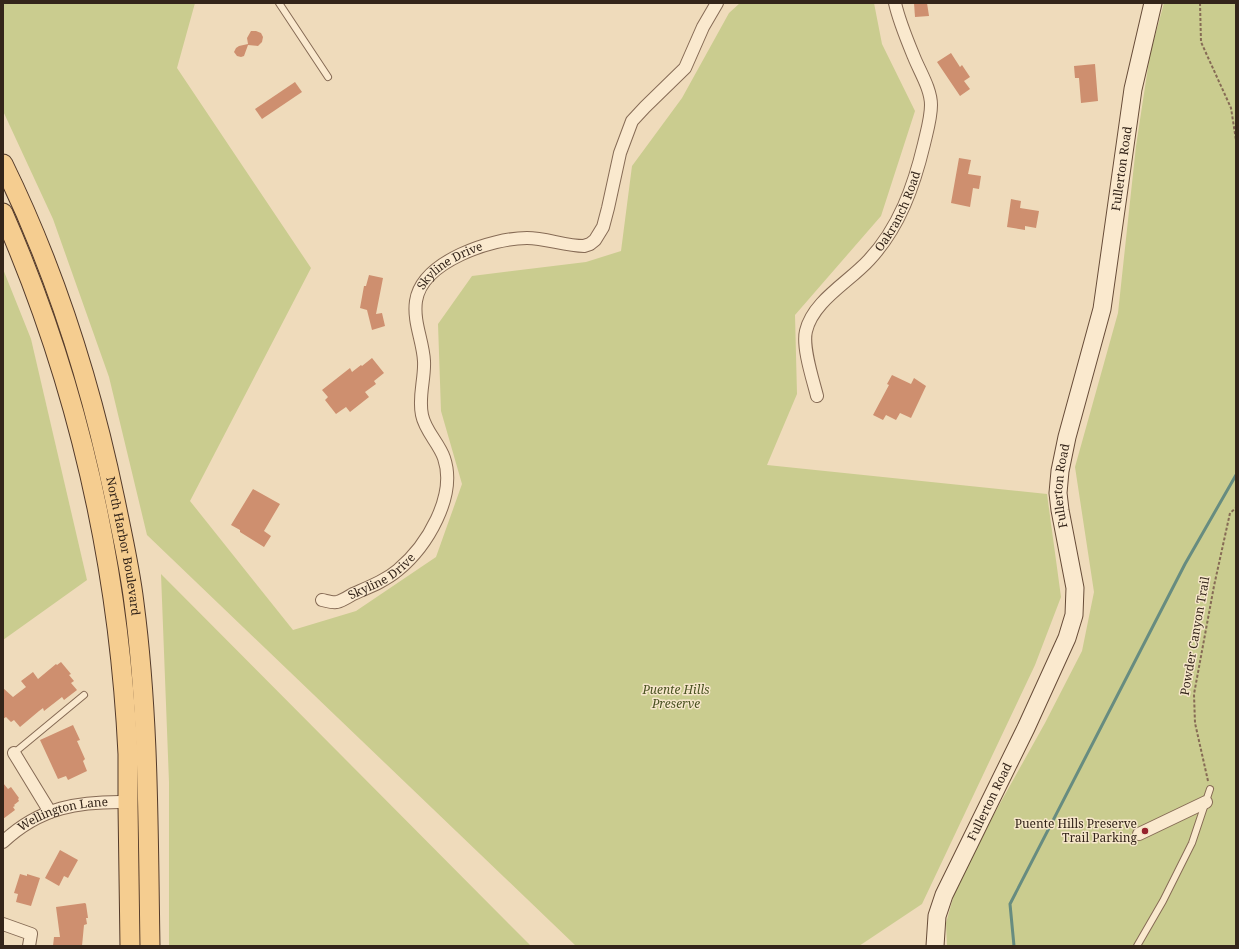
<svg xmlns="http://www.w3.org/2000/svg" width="1239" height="949" font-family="'Noto Serif',serif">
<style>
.green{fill:#cacc8f}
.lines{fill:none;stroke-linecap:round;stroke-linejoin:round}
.stream{stroke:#678c80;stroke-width:3}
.building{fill:#ce8f6f}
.lane-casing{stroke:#866b55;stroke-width:8}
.street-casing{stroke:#866b55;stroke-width:14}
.secondary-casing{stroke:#674c38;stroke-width:19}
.primary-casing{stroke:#533a2a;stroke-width:21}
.path{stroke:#866b55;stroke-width:2;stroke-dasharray:3 2;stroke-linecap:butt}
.lane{stroke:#fae9ce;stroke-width:6}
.street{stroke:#fae9ce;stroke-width:12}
.secondary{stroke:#fae9ce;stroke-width:17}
.primary{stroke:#f5cd90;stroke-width:19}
.poi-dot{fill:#96232d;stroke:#f6e6ca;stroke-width:1.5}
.labels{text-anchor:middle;stroke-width:3;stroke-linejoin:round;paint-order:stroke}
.street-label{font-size:12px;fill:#34251a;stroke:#f6e6ca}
.park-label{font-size:12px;font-style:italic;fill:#495120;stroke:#f6e6ca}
.poi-label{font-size:12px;fill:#34251a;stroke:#f6e6ca;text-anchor:end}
</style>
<rect width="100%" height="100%" fill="#efdbbb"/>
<g class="green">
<path d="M3,3H195L177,68L311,268L190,501L293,630L356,611L436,557L462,484L441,411L438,324L472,276L586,262L621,251L632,166L682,98L729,13L740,3H874L882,44L915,111L881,216L795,315L797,394L767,465L1047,494L1061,597L1035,665L922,904L859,946H576L147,535L109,377L53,219L3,111Z"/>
<path d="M1164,3H1236V946H947L946,923L955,891L993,816L1045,723L1082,651L1094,592L1075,467L1118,313L1136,146L1150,54Z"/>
<path d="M3,269L31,339L87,580L3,640Z"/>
<path d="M161,574L531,946H169V782Z"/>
</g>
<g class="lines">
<path class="stream" d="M1014,946L1010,904L1185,564L1236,475"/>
</g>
<g class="building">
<path d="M914,3H927L929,16L915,17Z"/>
<path d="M251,31H256L261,33L263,37L262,42L258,46L248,45L244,56L241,57L237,56L234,52L236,48L239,46L248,44L247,38Z"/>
<path d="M951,53L960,67L962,65L970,77L964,81L970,89L960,96L937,62Z"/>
<path d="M1095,64L1098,101L1081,103L1079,78H1075L1074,66Z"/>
<path d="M295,82L302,92L262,119L255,109Z"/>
<path d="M959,158L971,160L968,174L981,176L979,189L973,188L970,207L951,203Z"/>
<path d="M1011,199L1021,201L1020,208L1039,211L1036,228L1025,226V230L1007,227Z"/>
<path d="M369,275L383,278L376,314L382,313L385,326L372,330L367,310L360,308L364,286H366Z"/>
<path d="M372,358L384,373L374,381L376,384L365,392L369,397L350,412L346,407L336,414L325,400L328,397L322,390L350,368L352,372L361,365L362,366Z"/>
<path d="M892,375L911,384L914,378L926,386L911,418L900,413L896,420L886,415L883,420L873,415L889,385L887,384Z"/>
<path d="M253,489L280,504L264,531L271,536L264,547L240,532V530L231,525Z"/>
<path d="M61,662L71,674L69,675L74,681L71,683L77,690L64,700L62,697L44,711L43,708L39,711L20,727L14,720L11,722L6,717L3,719V688L13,697L26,687L21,681L33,672L38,679L56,664L57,665Z"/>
<path d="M73,725L80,740L77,741L85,759L83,761L87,771L68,780L66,776L58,779L40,740Z"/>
<path d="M3,783L8,789L11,787L19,798L18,799L19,801L14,805L15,806L13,807L15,810L3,819Z"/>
<path d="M60,850L78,860L68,878L64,876L59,886L45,878Z"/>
<path d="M20,874L27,876V874L40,878L31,906L16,902L18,894L14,893Z"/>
<path d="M85,903L86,904L88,918H86L87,924L84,925L82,946H53L54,937H60L56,907Z"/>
</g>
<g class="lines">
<g class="lane-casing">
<g id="lane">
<path d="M279,3L328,77"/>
<path d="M14,753L84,695"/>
<path d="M1137,946L1163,901L1192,843L1210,789"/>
</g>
</g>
<g class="street-casing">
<g id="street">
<path id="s1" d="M817,396C813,380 802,347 806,331C813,301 849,282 869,260C899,228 914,186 924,144C927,131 931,118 931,105C931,89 920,72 914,57C907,40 899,21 895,3"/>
<path id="s2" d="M322,600C327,601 333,603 337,602C342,601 348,597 353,594C369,587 385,581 398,570C427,546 457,496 444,458C439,443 425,431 422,415C418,397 425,379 424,361C423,341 413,322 416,301C422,261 492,238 527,238C546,238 565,246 584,246L590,244L595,240L603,227L608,208L620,153L632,121L645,107L685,68L703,27L717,3"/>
<path d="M14,753L50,812"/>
<path d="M1139,834L1206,802"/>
<path id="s3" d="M3,842C40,807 79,801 128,802"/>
<path d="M3,924L31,934L29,946"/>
</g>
</g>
<g class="secondary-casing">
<g id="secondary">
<path id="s4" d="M935,946L937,916L944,895L1026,728L1067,638L1074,615L1075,588L1060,510L1058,493L1060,471L1067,437L1102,309L1133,89L1153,3"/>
</g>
</g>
<g class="primary-casing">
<g id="primary">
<path id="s5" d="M3,164C55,270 91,384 115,500C122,534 130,569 134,603C149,717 148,832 150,946"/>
<path d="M3,213C78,384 119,567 128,754C128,771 128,789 128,806C129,853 129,899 130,946"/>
</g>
</g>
<g class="path">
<path d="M1200,3L1201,42L1231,108L1236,140"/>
<path d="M1208,781L1195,723L1194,694L1214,586L1230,513L1236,508"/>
</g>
<use href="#lane" class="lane"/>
<use href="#street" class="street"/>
<use href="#secondary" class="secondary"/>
<use href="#primary" class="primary"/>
</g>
<circle class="poi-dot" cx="1145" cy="831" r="4"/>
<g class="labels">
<g class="street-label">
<text dy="4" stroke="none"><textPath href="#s4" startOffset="816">Fullerton Road</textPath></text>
<text dy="4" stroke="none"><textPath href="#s1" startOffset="220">Oakranch Road</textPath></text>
<text dy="4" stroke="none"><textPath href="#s2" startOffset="427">Skyline Drive</textPath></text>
<text dy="4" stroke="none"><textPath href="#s4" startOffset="492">Fullerton Road</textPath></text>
<text dy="4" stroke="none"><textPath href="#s5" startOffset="402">North Harbor Boulevard</textPath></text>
<text dy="4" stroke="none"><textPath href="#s2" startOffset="67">Skyline Drive</textPath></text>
<text transform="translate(1195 636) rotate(-80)" y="4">Powder Canyon Trail</text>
<text dy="4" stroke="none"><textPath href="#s4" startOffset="156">Fullerton Road</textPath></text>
<text dy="4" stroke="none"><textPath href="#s3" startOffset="68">Wellington Lane</textPath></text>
</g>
<g class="park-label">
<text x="676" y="694">Puente Hills<tspan x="676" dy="14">Preserve</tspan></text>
</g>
<g class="poi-label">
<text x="1137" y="828">Puente Hills Preserve<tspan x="1137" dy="14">Trail Parking</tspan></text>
</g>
</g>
<rect width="1239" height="949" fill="none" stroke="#34251a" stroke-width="8"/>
</svg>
